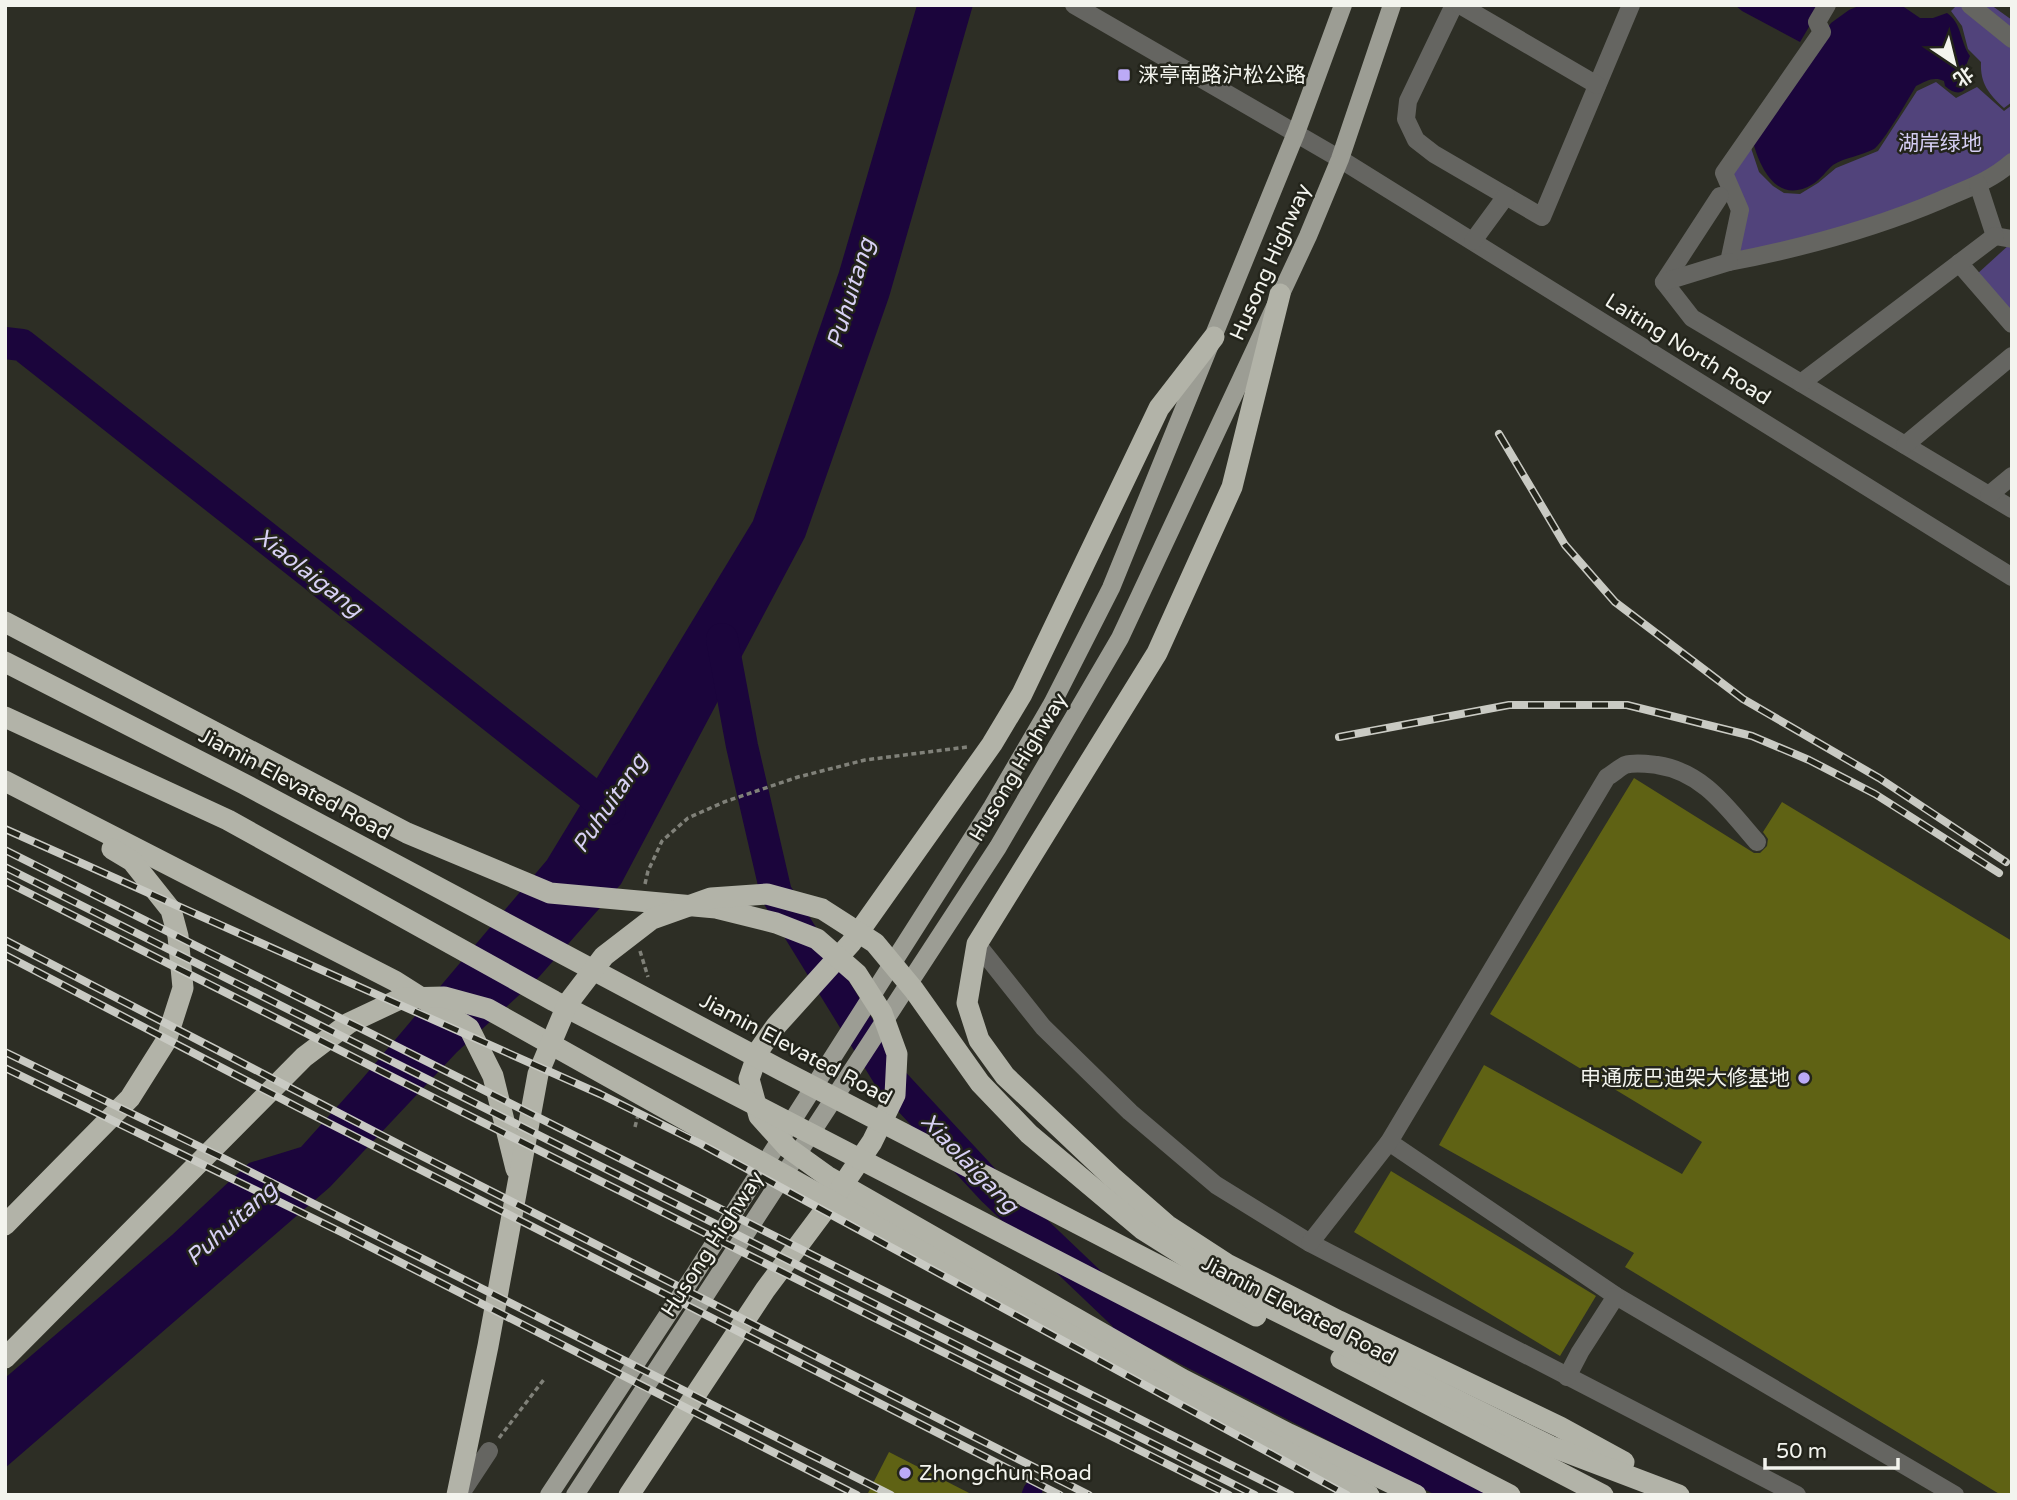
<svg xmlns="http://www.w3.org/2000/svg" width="2017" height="1500" font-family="'Varela Round','Noto Sans SC',sans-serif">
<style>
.green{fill:#51437b}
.water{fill:#1b053c}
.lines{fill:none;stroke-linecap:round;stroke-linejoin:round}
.canal{stroke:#1b053c;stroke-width:19}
.river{stroke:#1b053c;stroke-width:32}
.building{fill:#5f6214}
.path{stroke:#808179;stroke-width:3.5;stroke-dasharray:5 3.5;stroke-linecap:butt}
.minor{stroke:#656561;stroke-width:18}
.major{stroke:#9c9d94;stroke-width:18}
.highway{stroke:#b2b3a8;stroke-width:21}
.rail-casing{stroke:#c9cac3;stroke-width:8}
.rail{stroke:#23241b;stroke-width:5;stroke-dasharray:16;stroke-linecap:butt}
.poi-dot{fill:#bbaaf6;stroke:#23241b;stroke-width:2.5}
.labels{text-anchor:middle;stroke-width:5;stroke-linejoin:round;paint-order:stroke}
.poi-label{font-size:21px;fill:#f3f4ee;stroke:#23241b;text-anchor:start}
.park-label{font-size:21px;fill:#d5cef3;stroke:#23241b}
.street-label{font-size:21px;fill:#f3f4ee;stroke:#23241b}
.water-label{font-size:23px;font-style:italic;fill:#d8d1f5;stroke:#23241b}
</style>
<rect width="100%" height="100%" fill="#2d2e25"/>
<g class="green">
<path d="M1957,5H1991L2012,20V102L2004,108C1989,94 1980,84 1981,62L1968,49L1962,26L1951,11Z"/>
<path d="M1936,82L1956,98L1977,87L2004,111L2012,105V153L1982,177L1883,218L1741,255L1728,174L1750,145L1759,172L1773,186L1784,193L1800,194L1818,183L1836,168L1878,151L1917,91Z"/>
<path d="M2010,244L2012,245V314L1976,275Z"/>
</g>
<g class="water">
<path d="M917,5H973L889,297L805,537L621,884L539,977L457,1052L330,1187L5,1468V1378L172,1235L249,1163L301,1147L362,1079L547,860L753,521L839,272Z"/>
<path d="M1735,5H1822L1800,42L1742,11Z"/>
<path d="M1861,5H1901L1920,18H1933L1947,13C1962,23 1960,42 1970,56C1965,66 1964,72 1968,83C1964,96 1954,94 1945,86L1944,81C1934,76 1926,81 1916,86C1909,98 1883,143 1874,149C1861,156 1846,157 1833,165C1826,171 1821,179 1813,184C1777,206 1759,167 1752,138L1831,23L1849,10Z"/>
</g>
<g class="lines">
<g class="canal">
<path d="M1121,1331L1128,1319"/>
<path d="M1031,1495L1033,1490"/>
</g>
<g class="river">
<path d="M5,343L22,345L610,809"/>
<path d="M722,639L742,746L776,893L891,1080L994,1191L1128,1319L1397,1458L1472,1495"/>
</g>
</g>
<g class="building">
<path d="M1634,778L1754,853H1760L1767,846L1768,839L1763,832L1782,802L2012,941V1495H2001L1625,1267L1634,1253L1439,1145L1484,1065L1682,1174L1702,1142L1490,1014Z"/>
<path d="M1391,1171L1596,1296L1560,1356L1354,1232Z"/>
<path d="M889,1452L973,1495H867Z"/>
</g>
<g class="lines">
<g class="path">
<path d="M645,884L648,871L662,841L688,818L724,802L798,777L865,760L967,747"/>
<path d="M640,951L648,977"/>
<path d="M635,1127L638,1115"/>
<path d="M499,1438L545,1378"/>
</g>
<g class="minor">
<path d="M1074,5L1340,159L2012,577"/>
<path d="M1454,5L1408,101L1406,119L1416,140L1434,154L1542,217L1631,5"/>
<path d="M1460,5L1597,85"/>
<path d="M1827,5L1817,22L1822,32L1724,173L1740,210L1729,262C1802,248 1873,229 1941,200C1968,188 1989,182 2012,162"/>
<path d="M1970,5L2012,39"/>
<path d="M1978,184L1995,236L2012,239"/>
<path d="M1720,196L1664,282L1692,318L2012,509"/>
<path d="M1473,241L1506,196"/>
<path d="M1959,263L2012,324"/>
<path d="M1664,282L1729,262"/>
<path d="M1801,383L1995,236"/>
<path d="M1905,445L2012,356"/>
<path d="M1989,495L2012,476"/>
<path d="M977,944L1043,1027L1130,1112L1216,1185L1310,1243L1797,1495"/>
<path d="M1389,1142L1616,1296L1955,1495"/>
<path d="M1310,1243L1389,1142L1607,777C1613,774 1619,768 1625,765C1635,762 1648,764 1657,765C1704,772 1728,809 1757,842"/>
<path d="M1567,1377L1580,1352L1616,1296"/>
<path d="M460,1495L489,1451"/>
</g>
<g class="major">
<path d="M549,1495L696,1272L952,870L992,807L1052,704L1111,588L1296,133L1343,5"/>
<path d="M575,1495L998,847L1120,638L1308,236L1340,159L1392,5"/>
</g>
<g class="highway">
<path d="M1280,294L1232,487L1157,653L977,944L967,1003L979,1040L1005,1076L1112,1177L1167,1225L1227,1264L1339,1321L1560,1427L1624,1462"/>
<path d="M1214,337L1159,408L1022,694L992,744L851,943L776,1026L759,1050L749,1079L759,1116L788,1148L827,1176L1182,1379L1289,1434L1416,1495"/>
<path d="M5,622L407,833L550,893L716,908L776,923L817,939L857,974L882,1013L897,1054L895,1095L872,1142L836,1195L765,1290L629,1495"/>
<path d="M5,662L244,784L781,1070L1256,1316"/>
<path d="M5,717L228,820L554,1001L1510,1495"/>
<path d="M5,781L395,981L469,1028L493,1076L516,1169"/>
<path d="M5,1225L130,1098L166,1041L183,988L178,936L171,910L132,861L112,849"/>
<path d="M5,1358L304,1057L349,1023L402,998L444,997L488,1009L1130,1369L1369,1495"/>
<path d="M1341,1359L1603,1495"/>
<path d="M457,1495L488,1346L538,1074L568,1003L604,956L652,919L711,898L767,894L822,909L875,943L914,990L980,1083L1029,1134L1142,1229L1256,1301L1377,1361L1550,1446L1679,1495"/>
</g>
<g class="rail-casing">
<g id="rail">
<path d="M1499,434L1565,545L1615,602L1743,699L1879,778L2006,862"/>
<path d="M1339,737L1509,705H1627L1752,736L1809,760L1875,794L1999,873"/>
<path d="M5,829L600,1094L701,1144L1347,1495"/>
<path d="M5,850L1291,1495"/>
<path d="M5,867L1255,1495"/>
<path d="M5,881L450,1106L1229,1495"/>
<path d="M5,940L412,1151L1089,1495"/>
<path d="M5,955L299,1108L1060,1495"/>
<path d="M5,1052L219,1156L891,1495"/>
<path d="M5,1068L341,1232L857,1495"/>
</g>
</g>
<use href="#rail" class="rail"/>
</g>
<g class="poi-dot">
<rect x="1117" y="68" width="14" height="14" rx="3.5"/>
<circle cx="1804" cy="1078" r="7"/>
<circle cx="905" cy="1473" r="7"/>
</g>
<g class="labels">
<g class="poi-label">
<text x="1138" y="82">涞亭南路沪松公路</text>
<text x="1790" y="1085" text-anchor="end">申通庞巴迪架大修基地</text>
<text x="919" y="1480">Zhongchun Road</text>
</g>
<g class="park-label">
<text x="1940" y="150">湖岸绿地</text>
</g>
<g class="street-label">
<text transform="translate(1270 262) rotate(-66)" y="7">Husong Highway</text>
<text transform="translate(1688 349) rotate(32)" y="7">Laiting North Road</text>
<text transform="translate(1018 767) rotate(-59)" y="7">Husong Highway</text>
<text transform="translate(295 784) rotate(28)" y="7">Jiamin Elevated Road</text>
<text transform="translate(796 1049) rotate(28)" y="7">Jiamin Elevated Road</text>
<text transform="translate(712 1244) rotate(-57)" y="7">Husong Highway</text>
<text transform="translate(1299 1310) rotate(27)" y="7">Jiamin Elevated Road</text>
</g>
<g class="water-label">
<text transform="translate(850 293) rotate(-73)" y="8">Puhuitang</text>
<text transform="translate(309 572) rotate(38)" y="8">Xiaolaigang</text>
<text transform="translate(609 803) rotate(-56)" y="8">Puhuitang</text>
<text transform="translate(970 1163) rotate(46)" y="8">Xiaolaigang</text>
<text transform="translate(231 1223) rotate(-42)" y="8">Puhuitang</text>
</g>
</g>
<rect width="2017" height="1500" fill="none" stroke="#f3f4ee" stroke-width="14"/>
<g transform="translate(1954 63) rotate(145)" stroke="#23241b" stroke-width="5" paint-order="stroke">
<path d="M0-5L12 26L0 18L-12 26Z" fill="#f3f4ee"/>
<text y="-10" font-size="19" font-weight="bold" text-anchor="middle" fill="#f3f4ee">北</text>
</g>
<path d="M1765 1458v10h133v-10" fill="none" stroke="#f3f4ee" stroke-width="3.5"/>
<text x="1776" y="1458" font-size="21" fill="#f3f4ee" stroke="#23241b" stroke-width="5" paint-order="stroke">50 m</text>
</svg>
